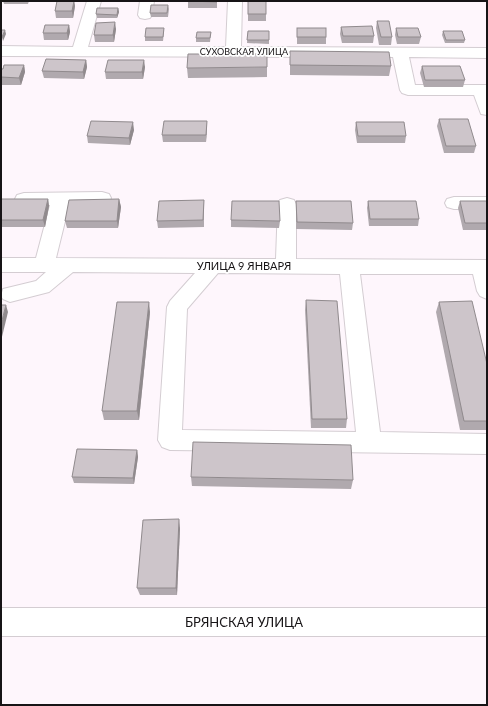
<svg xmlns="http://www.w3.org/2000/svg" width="488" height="706" font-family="Lato,sans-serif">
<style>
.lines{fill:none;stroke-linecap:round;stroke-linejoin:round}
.minor-casing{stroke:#d4cdd2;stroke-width:2}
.minor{fill:#fff;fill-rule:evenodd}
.wall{fill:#b0a9ae}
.shaded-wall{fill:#908a8d}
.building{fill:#cdc5ca;stroke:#908a8d}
.labels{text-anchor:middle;stroke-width:3.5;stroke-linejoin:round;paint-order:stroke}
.far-street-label{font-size:9px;fill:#171416;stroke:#fff}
.street-label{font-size:11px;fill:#171416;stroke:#fff}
.near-street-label{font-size:13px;fill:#171416;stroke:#fff}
</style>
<rect width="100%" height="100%" fill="#fef6fc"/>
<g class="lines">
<g class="minor-casing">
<g id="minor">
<path d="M87,1H101L88,47H226L228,1H242L241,47L487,48V58L409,57L415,85H487V115L481,114L474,95H408L402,93L400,90L393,57L1,56V46L73,47Z"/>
<path d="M140,1H154L152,15L150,18L145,19L140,18L138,15Z"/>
<path d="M102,192L109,194L111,198L109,202L102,204L69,205L56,258L276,259L278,204L280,200L287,198L294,200L296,204V259L487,260V299L480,296L477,291L473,274H360L380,432L487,434V454L170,450L162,447L158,440L167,307L170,301L195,273L73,272L49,292L10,302L3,299L1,296L3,289L36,281L46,272H1V258H36L50,205H24L17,203L15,199L17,195L24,193ZM218,273L340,274L356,432L182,430L187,309Z"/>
<path d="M454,197H487V209H454L447,207L445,203L447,199Z"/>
<rect x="1" y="608" width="486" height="28"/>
</g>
</g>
<use href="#minor" class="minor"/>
</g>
<g class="wall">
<path d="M3,1H29L28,4H4Z"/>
<path d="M57,1H74L75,6L73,18H56L55,11Z"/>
<rect x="188" y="1" width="29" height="7"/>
<path d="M248,1L266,14V21H248Z"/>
<path d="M168,5L169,9L168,17H151L150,13Z"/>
<path d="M118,8L119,12L117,18H97L96,14Z"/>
<path d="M377,21L392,37L391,45H379L376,28Z"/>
<path d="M69,25L70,32L68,40H44L43,33Z"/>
<path d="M341,27L374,36L373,43H342L340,34Z"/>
<path d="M164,28V32L163,41H145V37Z"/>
<path d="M297,28L326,37V44H297Z"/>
<path d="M396,28L421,37L419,44H397L395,35Z"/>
<path d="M116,29L114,42H95L94,35Z"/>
<path d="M248,31H269V44L247,43Z"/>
<path d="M443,31L465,40L464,43H445L442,35Z"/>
<path d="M211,32L210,42H196V38Z"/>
<path d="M290,51L391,66L389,76L290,75Z"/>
<path d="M86,60L87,67L84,79L44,78L42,71Z"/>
<path d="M24,65L25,72L21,85H1V69Z"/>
<path d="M422,66L465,80L463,87H424L420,73Z"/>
<path d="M145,67L143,79H106L105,72Z"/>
<path d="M267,67V77L188,78L187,68Z"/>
<path d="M439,119L476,146L474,153H444L437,126Z"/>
<path d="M207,121L206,142H163L162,135Z"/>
<path d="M356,122L406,136L405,143H357L355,130Z"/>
<path d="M134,130L130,145L88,143L87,136Z"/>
<path d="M1,199H48L49,206L45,227H1Z"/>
<path d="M119,199L121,207L118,228H67L65,221Z"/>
<path d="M204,200V227L158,228L157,221Z"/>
<path d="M296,201L353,223L352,230L296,229Z"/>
<path d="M368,201L419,219L418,226H369L367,208Z"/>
<path d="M460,201H487V230H463L458,208Z"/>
<path d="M231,220L280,221L279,228L231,227Z"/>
<path d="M306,300L347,419L346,428H311L305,310Z"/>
<path d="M439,302L487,364V430H460L436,312Z"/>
<path d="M150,312L139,420H104L102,411Z"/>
<path d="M137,450L138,457L134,484L74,483L72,477Z"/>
<path d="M191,477L353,480L351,489L192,486Z"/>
<path d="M180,528L177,595H140L137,588Z"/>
</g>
<g class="shaded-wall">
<path d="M74,1L75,6L73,18L72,11Z"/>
<path d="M118,8L119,12L117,18V15Z"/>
<path d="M115,22L116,29L114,42L113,35Z"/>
<path d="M69,25L70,32L68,40L67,33Z"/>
<path d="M5,30L6,34L3,41L2,37Z"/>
<path d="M86,60L87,67L84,79L83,72Z"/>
<path d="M144,60L145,67L143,79L142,72Z"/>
<path d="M24,65L25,72L21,85L19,78Z"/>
<path d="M207,121V128L206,142V135Z"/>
<path d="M133,122L134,130L130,145L129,138Z"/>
<path d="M48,199L49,206L45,227L43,220Z"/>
<path d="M119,199L121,207L118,228L117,221Z"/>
<path d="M149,302L150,312L139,420L137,411Z"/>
<path d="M6,305L8,312L1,341V324Z"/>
<path d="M137,450L138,457L134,484L133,478Z"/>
<path d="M179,519L180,528L177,595L176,588Z"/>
</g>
<g class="building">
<path d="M57,1H74L72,11H55Z"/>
<path d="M188,1H217V2Z"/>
<rect x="248" y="1" width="18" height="13"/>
<path d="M151,5H168L167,13H150Z"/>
<path d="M97,8H118L117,15L96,14Z"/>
<path d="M377,21H389L392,37H381Z"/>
<path d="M115,22L113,35H94L96,23Z"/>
<path d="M45,25H69L67,33H43Z"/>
<path d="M372,26L374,36H343L341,27Z"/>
<path d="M146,28H164L163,37H145Z"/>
<rect x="297" y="28" width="29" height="9"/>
<path d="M396,28H418L421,37H398Z"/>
<path d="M1,30H5L2,37H1Z"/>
<path d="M248,31H269V40H247Z"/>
<path d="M443,31H462L465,40H446Z"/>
<path d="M197,32H211L210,38H196Z"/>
<path d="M290,51L389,52L391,66L290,65Z"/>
<path d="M188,54H267V67L187,68Z"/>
<path d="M46,59L86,60L83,72L42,71Z"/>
<path d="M108,60H144L142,72H105Z"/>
<path d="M4,65H24L19,78L1,77V69H3Z"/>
<path d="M422,66H460L465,80H425Z"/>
<path d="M439,119H468L476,146H446Z"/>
<path d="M91,121L133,122L129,138L87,136Z"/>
<path d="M164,121H207L206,135H162Z"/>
<path d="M356,122H404L406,136H358Z"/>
<path d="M1,199H48L43,220H1Z"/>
<path d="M119,199L117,221H65L69,200Z"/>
<path d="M204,200L203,220L157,221L159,201Z"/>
<path d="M232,201H279L280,221L231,220Z"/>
<path d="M296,201H351L353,223L297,222Z"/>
<path d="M368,201H416L419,219H370Z"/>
<path d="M460,201H487V223H465Z"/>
<path d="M306,300L337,301L347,419H312Z"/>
<path d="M472,301L487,364V421H464L439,302Z"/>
<path d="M117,302H149L137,411H102Z"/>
<path d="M1,305H6L1,324Z"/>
<path d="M193,442L351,445L353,480L191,477Z"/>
<path d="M77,449L137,450L133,478L72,477Z"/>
<path d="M179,519L176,588H137L143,520Z"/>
</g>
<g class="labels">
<g class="far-street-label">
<text x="244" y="55">СУХОВСКАЯ УЛИЦА</text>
</g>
<g class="street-label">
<text x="244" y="270">УЛИЦА 9 ЯНВАРЯ</text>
</g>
<g class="near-street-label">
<text x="244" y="627">БРЯНСКАЯ УЛИЦА</text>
</g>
</g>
<rect width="488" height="706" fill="none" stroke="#171416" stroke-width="4"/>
</svg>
